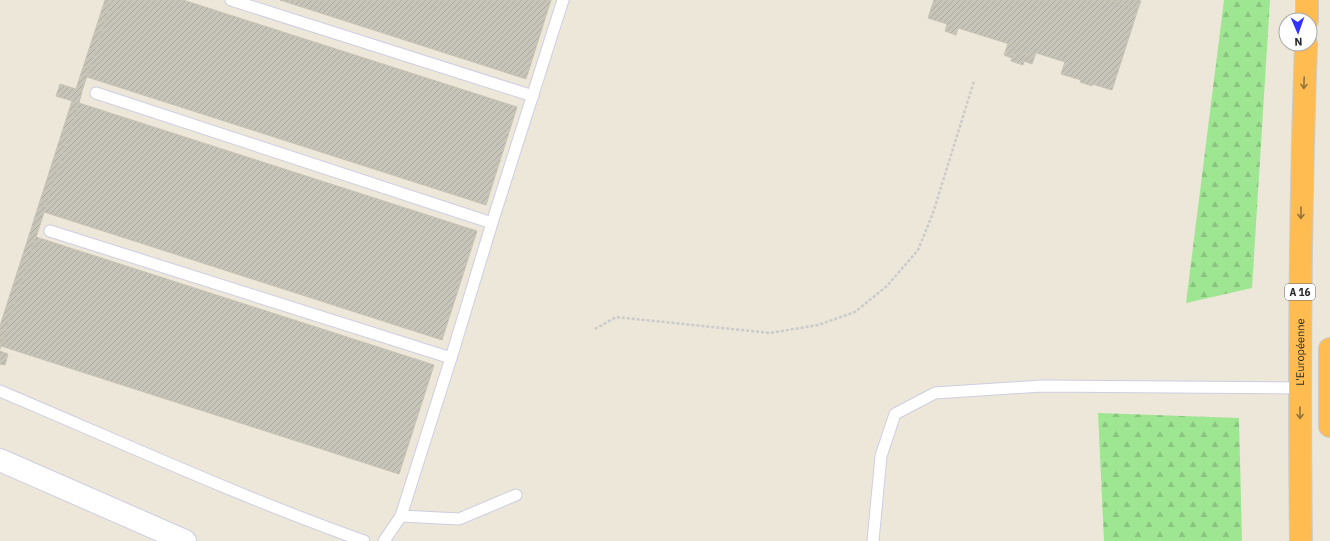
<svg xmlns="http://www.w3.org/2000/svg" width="1330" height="541" font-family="'IBM Plex Sans',sans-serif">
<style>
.forest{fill:url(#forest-firs)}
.building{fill:url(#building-hatch);stroke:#c7c3b3}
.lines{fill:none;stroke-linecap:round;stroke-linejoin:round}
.lane-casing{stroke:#cecee2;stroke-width:13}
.secondary-casing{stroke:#cecee2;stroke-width:24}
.highway-casing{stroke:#cbcbcb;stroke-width:24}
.path{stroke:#cbcbcb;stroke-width:2.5;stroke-dasharray:3 2;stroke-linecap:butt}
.lane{stroke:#fff;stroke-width:11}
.secondary{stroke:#fff;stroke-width:22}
.highway{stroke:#ffbc51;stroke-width:22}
.oneway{stroke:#94723c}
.labels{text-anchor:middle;stroke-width:3.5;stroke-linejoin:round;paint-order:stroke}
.shield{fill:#fff;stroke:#686868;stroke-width:1}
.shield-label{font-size:10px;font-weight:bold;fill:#282828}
.street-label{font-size:11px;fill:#282828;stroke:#fff}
</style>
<defs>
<pattern id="forest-firs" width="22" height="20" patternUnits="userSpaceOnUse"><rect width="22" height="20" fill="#9fe692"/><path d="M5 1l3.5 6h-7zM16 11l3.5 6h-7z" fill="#89c57e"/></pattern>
<pattern id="building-hatch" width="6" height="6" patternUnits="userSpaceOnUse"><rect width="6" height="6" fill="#c7c4b9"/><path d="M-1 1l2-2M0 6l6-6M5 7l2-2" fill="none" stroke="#aba89f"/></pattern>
</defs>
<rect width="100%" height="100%" fill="#ece7d9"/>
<g class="forest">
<path d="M1224,0H1270L1252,288L1186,303Z"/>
<path d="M1098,413L1239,418L1242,541H1104Z"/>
</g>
<g class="building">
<path d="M105,0H112L82,91L76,89Z"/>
<path d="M112,0H183L517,107L486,205L87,77Z"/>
<path d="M280,0H551L526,79Z"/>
<path d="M934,0H1111L1138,9L1112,90L1092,84V86L1080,82L1081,80L1061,74L1065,62L1027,50L1023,65L1011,61L1016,46L958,28L956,35L945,31L947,24L928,18Z"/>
<path d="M1111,0H1138L1141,1L1138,9Z"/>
<path d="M1008,44L1016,46L1012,58L1004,55Z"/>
<path d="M1027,50L1036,53L1032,64L1024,61Z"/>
<path d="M60,84L82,91L79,103L56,96Z"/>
<path d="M72,101L79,103L5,334L0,332V326Z"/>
<path d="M79,103L477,231L442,340L44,212Z"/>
<path d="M36,237L434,365L399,474L1,346Z"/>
<path d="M0,332L5,334L0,349Z"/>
<path d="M0,351L8,354L5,365L0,364Z"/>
</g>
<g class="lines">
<g class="lane-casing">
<g id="lane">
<path d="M231,0L533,96"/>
<path d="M96,93L492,223"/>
<path d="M50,231L451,358"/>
<path d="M0,391C121,442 240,497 364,541"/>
<path d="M401,516L459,519L516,495"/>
<path d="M384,541L401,516L451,358L492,223L563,0"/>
<path d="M873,541L881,456L895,414L935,393L1041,386L1299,388"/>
</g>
</g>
<g class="secondary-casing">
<path id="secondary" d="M0,460L185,541"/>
</g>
<g class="highway-casing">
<g id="highway">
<path d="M1307,20V0"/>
<path d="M1330,349V426"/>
<path id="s1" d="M1301,541C1299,375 1300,210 1306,44"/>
</g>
</g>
<path class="path" d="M595,329L616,317L770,333L818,325L855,312L887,286L918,250L933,213L974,81"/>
<use href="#lane" class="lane"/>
<use href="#secondary" class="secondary"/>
<use href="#highway" class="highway"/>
</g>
<defs><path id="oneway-shaft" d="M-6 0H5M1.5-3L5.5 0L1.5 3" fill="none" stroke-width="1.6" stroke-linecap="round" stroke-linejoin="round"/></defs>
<g class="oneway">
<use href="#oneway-shaft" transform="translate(1304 83) rotate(92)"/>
<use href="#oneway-shaft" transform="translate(1301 213) rotate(91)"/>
<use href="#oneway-shaft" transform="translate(1300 413) rotate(89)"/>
</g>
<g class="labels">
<rect class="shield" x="1285" y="284" width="30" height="16" rx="3"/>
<g class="shield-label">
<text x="1300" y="296">A 16</text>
</g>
<g class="street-label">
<text dy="4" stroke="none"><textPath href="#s1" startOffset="189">L'Européenne</textPath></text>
</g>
</g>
<g transform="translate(1298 32) rotate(178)"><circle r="19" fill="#ffffff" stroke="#a9a9a9"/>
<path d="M0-3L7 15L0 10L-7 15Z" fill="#3333ff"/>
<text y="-6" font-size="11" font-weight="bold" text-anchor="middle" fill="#282828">N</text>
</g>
</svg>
